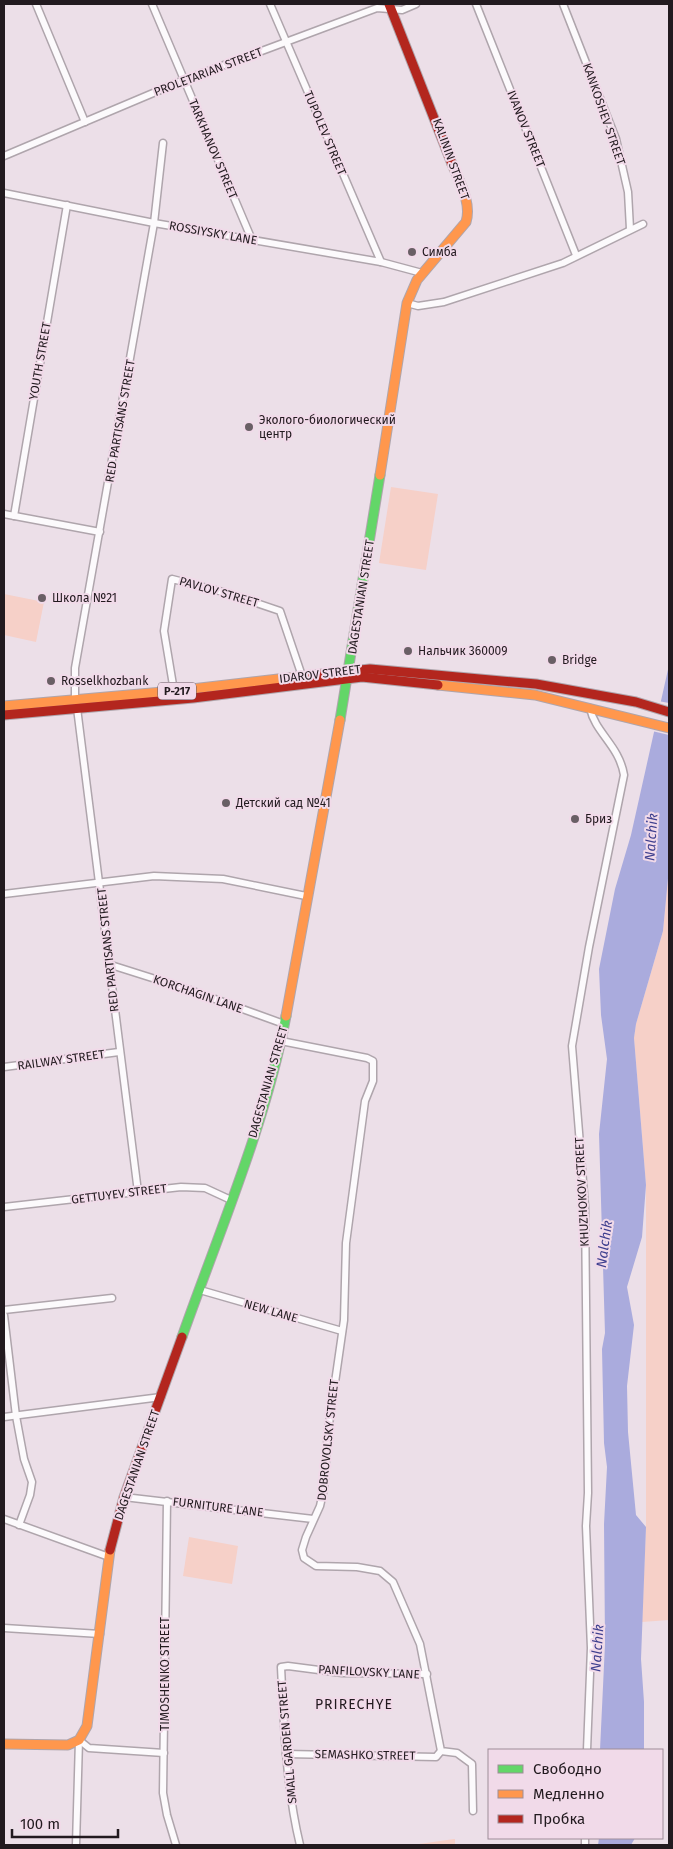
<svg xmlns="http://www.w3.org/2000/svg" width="673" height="1849" font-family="'Fira Sans',sans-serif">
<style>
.green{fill:#f6d0c8}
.water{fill:#aaabdd}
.pier{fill:#ecdfe8}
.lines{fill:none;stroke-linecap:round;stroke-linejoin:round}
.street-casing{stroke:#afa5ac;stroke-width:9}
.fast-casing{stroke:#afa5ac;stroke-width:11}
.slow-casing{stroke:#afa5ac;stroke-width:11}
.jam-casing{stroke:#afa5ac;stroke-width:11}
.street{stroke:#fcfafc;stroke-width:6}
.fast{stroke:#63d668;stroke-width:9}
.slow{stroke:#ff974d;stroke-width:9}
.jam{stroke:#b3261e;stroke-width:9}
.poi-dot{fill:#695f65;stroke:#f1dae9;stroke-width:2}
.labels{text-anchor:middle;stroke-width:4;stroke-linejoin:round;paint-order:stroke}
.shield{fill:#f1dae9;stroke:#60545c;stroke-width:1}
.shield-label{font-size:11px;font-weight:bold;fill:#221a1f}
.street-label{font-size:12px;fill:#221a1f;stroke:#f1dae9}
.poi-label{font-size:12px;fill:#221a1f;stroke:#f1dae9;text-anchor:start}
.water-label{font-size:14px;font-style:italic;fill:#3e3f8e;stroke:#f1dae9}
.neighbourhood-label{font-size:14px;letter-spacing:1px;fill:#221a1f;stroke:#f1dae9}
</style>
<rect width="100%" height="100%" fill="#ecdfe8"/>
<g class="green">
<path d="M391,487L438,494L426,570L379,563Z"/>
<path d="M4,594L44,602L36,642L4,635Z"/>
<path d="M669,868V1620L642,1622L646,1527V1185L634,1038L636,1024L663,931Z"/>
<path d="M189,1537L238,1546L232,1584L183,1576Z"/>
<path d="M455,1839V1845H412L454,1839Z"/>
</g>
<g class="water">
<path d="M669,665V868L663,931L636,1024L634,1038L646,1185L642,1237L627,1287L634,1325L627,1386L628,1432L636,1515L646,1527L641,1659L644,1702V1750H600L605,1644L604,1524L607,1467L604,1443L602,1349L605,1333L599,1134L607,1059L601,1015L599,969L615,889L631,835Z"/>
<path d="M599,1838H635L631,1845H598Z"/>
</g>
<path class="pier" d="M658,701L669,703V735L652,731Z"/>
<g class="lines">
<g class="street-casing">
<g id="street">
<path d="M36,4L85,122"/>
<path d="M152,4L252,240"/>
<path d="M270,4L381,262"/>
<path d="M476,4L576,255"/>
<path d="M563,4L616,139L628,192L630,229"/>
<path d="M4,156L184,80L377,8L402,10L416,4"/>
<path d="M4,193L154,223L381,262L422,273"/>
<path d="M407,303L418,306L444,302L563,263L643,224"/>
<path d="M4,514L100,532"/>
<path d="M14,516L67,205"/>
<path d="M174,691L164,631L172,579L227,593L280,611L302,676"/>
<path d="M75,700V668L154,223L163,143"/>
<path d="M77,708L138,1192"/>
<path d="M4,894L154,876L223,879L306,896"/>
<path d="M111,965L190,990L284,1024"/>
<path d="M281,1041L367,1058L373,1061V1081L365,1101L346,1243L344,1320L328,1431L324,1488L320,1506L306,1537L302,1550L304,1558L316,1566L357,1567L380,1571L393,1582L420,1644L441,1751L457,1753L472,1764L473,1811"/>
<path d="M4,1067L119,1052"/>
<path d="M4,1207L181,1187L205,1188L231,1200"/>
<path d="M200,1290L342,1331"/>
<path d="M4,1310L112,1298"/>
<path d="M4,1315L16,1416L24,1459L32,1482L30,1495L19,1525"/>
<path d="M4,1417L161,1397"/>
<path d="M124,1497L313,1519"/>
<path d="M167,1501L163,1793L167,1815L176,1845"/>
<path d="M4,1519L109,1557"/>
<path d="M4,1628L100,1634"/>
<path d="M79,1740L89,1748L164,1753"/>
<path d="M587,1750L591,1648L586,1526L588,1493L585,1206L572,1046L589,947L624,775C619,745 595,733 590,708"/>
<path d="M286,1754L436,1757L441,1751"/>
<path d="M76,1845L79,1740"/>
<path d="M300,1845C286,1787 284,1727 281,1667L288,1666L342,1673L427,1674"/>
<path d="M585,1845V1838"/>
</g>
</g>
<g class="fast-casing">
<g id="fast">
<path d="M340,720L380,475"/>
<path d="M182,1337C218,1235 266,1123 286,1016"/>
</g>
</g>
<g class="slow-casing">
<g id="slow">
<path d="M380,475L407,303L417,280L466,222C472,203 459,181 452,164"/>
<path d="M438,685L535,695L669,728"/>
<path d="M4,706L174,691L304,676"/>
<path d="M286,1016L340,720"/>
<path d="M4,1744L68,1745L79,1740L87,1726L110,1550"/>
</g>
</g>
<g class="jam-casing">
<g id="jam">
<path d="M389,4L452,164"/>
<path d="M304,676L370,669L536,684L636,702L669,712"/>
<path d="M4,715L193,698L362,677L438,685"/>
<path d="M110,1550L124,1497L182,1337"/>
</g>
</g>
<use href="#street" class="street"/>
<use href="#fast" class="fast"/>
<use href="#slow" class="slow"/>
<use href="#jam" class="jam"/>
</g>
<g class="poi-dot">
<circle cx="412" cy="252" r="5"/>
<circle cx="249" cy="427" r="5"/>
<circle cx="42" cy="598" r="5"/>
<circle cx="408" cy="651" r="5"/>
<circle cx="552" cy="660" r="5"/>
<circle cx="51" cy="681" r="5"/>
<circle cx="226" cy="803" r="5"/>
<circle cx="575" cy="819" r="5"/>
</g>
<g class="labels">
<rect class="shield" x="158" y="682.5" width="38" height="17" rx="4"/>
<g class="shield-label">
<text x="177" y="695">Р-217</text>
</g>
<g class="street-label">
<text transform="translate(208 72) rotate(-21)" y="4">PROLETARIAN STREET</text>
<text transform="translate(604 114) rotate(71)" y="4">KANKOSHEV STREET</text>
<text transform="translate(526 129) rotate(68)" y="4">IVANOV STREET</text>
<text transform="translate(325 133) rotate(67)" y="4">TUPOLEV STREET</text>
<text transform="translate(213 149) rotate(67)" y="4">TARKHANOV STREET</text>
<text transform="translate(451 159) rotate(70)" y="4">KALININ STREET</text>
<text transform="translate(213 233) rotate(10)" y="4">ROSSIYSKY LANE</text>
<text transform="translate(40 361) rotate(-80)" y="4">YOUTH STREET</text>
<text transform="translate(120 421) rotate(-80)" y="4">RED PARTISANS STREET</text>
<text transform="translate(219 592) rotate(16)" y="4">PAVLOV STREET</text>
<text transform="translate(361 597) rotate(-81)" y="4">DAGESTANIAN STREET</text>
<text transform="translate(320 674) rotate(-7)" y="4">IDAROV STREET</text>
<text transform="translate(108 950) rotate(-96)" y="4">RED PARTISANS STREET</text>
<text transform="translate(198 994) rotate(19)" y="4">KORCHAGIN LANE</text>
<text transform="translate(61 1060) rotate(-8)" y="4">RAILWAY STREET</text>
<text transform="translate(268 1082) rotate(-74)" y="4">DAGESTANIAN STREET</text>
<text transform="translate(582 1192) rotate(-93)" y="4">KHUZHOKOV STREET</text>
<text transform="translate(119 1194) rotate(-7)" y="4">GETTUYEV STREET</text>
<text transform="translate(271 1311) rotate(16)" y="4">NEW LANE</text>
<text transform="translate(328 1440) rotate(-84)" y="4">DOBROVOLSKY STREET</text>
<text transform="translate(137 1465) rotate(-71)" y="4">DAGESTANIAN STREET</text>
<text transform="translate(218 1507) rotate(7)" y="4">FURNITURE LANE</text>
<text transform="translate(369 1672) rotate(3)" y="4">PANFILOVSKY LANE</text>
<text transform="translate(165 1674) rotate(-90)" y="4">TIMOSHENKO STREET</text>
<text transform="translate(287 1742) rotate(-95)" y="4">SMALL GARDEN STREET</text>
<text transform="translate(365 1755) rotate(1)" y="4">SEMASHKO STREET</text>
</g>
<g class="poi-label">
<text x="422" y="256">Симба</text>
<text x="259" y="424">Эколого-биологический<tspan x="259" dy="14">центр</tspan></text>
<text x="52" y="602">Школа №21</text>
<text x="418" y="655">Нальчик 360009</text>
<text x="562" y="664">Bridge</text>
<text x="61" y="685">Rosselkhozbank</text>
<text x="236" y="807">Детский сад №41</text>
<text x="585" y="823">Бриз</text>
</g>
<g class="water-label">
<text transform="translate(651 837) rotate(-86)" y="5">Nalchik</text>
<text transform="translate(604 1244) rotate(-82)" y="5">Nalchik</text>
<text transform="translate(597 1648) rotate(-86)" y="5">Nalchik</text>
</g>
<g class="neighbourhood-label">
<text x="354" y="1709">PRIRECHYE</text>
</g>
</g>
<rect width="673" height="1849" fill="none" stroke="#221a1f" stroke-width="10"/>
<rect x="488" y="1749" width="175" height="90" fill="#f1dae9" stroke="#9e8d98"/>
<rect x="498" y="1765" width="25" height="8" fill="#63d668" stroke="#9e8d98"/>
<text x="533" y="1774" font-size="15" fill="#221a1f">Свободно</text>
<rect x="498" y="1790" width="25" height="8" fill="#ff974d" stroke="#9e8d98"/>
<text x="533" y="1799" font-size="15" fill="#221a1f">Медленно</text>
<rect x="498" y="1815" width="25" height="8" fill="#b3261e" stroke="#9e8d98"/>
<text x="533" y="1824" font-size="15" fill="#221a1f">Пробка</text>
<path d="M12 1829v8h106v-8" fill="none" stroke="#221a1f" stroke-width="2.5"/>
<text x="20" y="1829" font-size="15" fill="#221a1f" stroke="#f1dae9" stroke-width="4" paint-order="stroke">100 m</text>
</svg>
